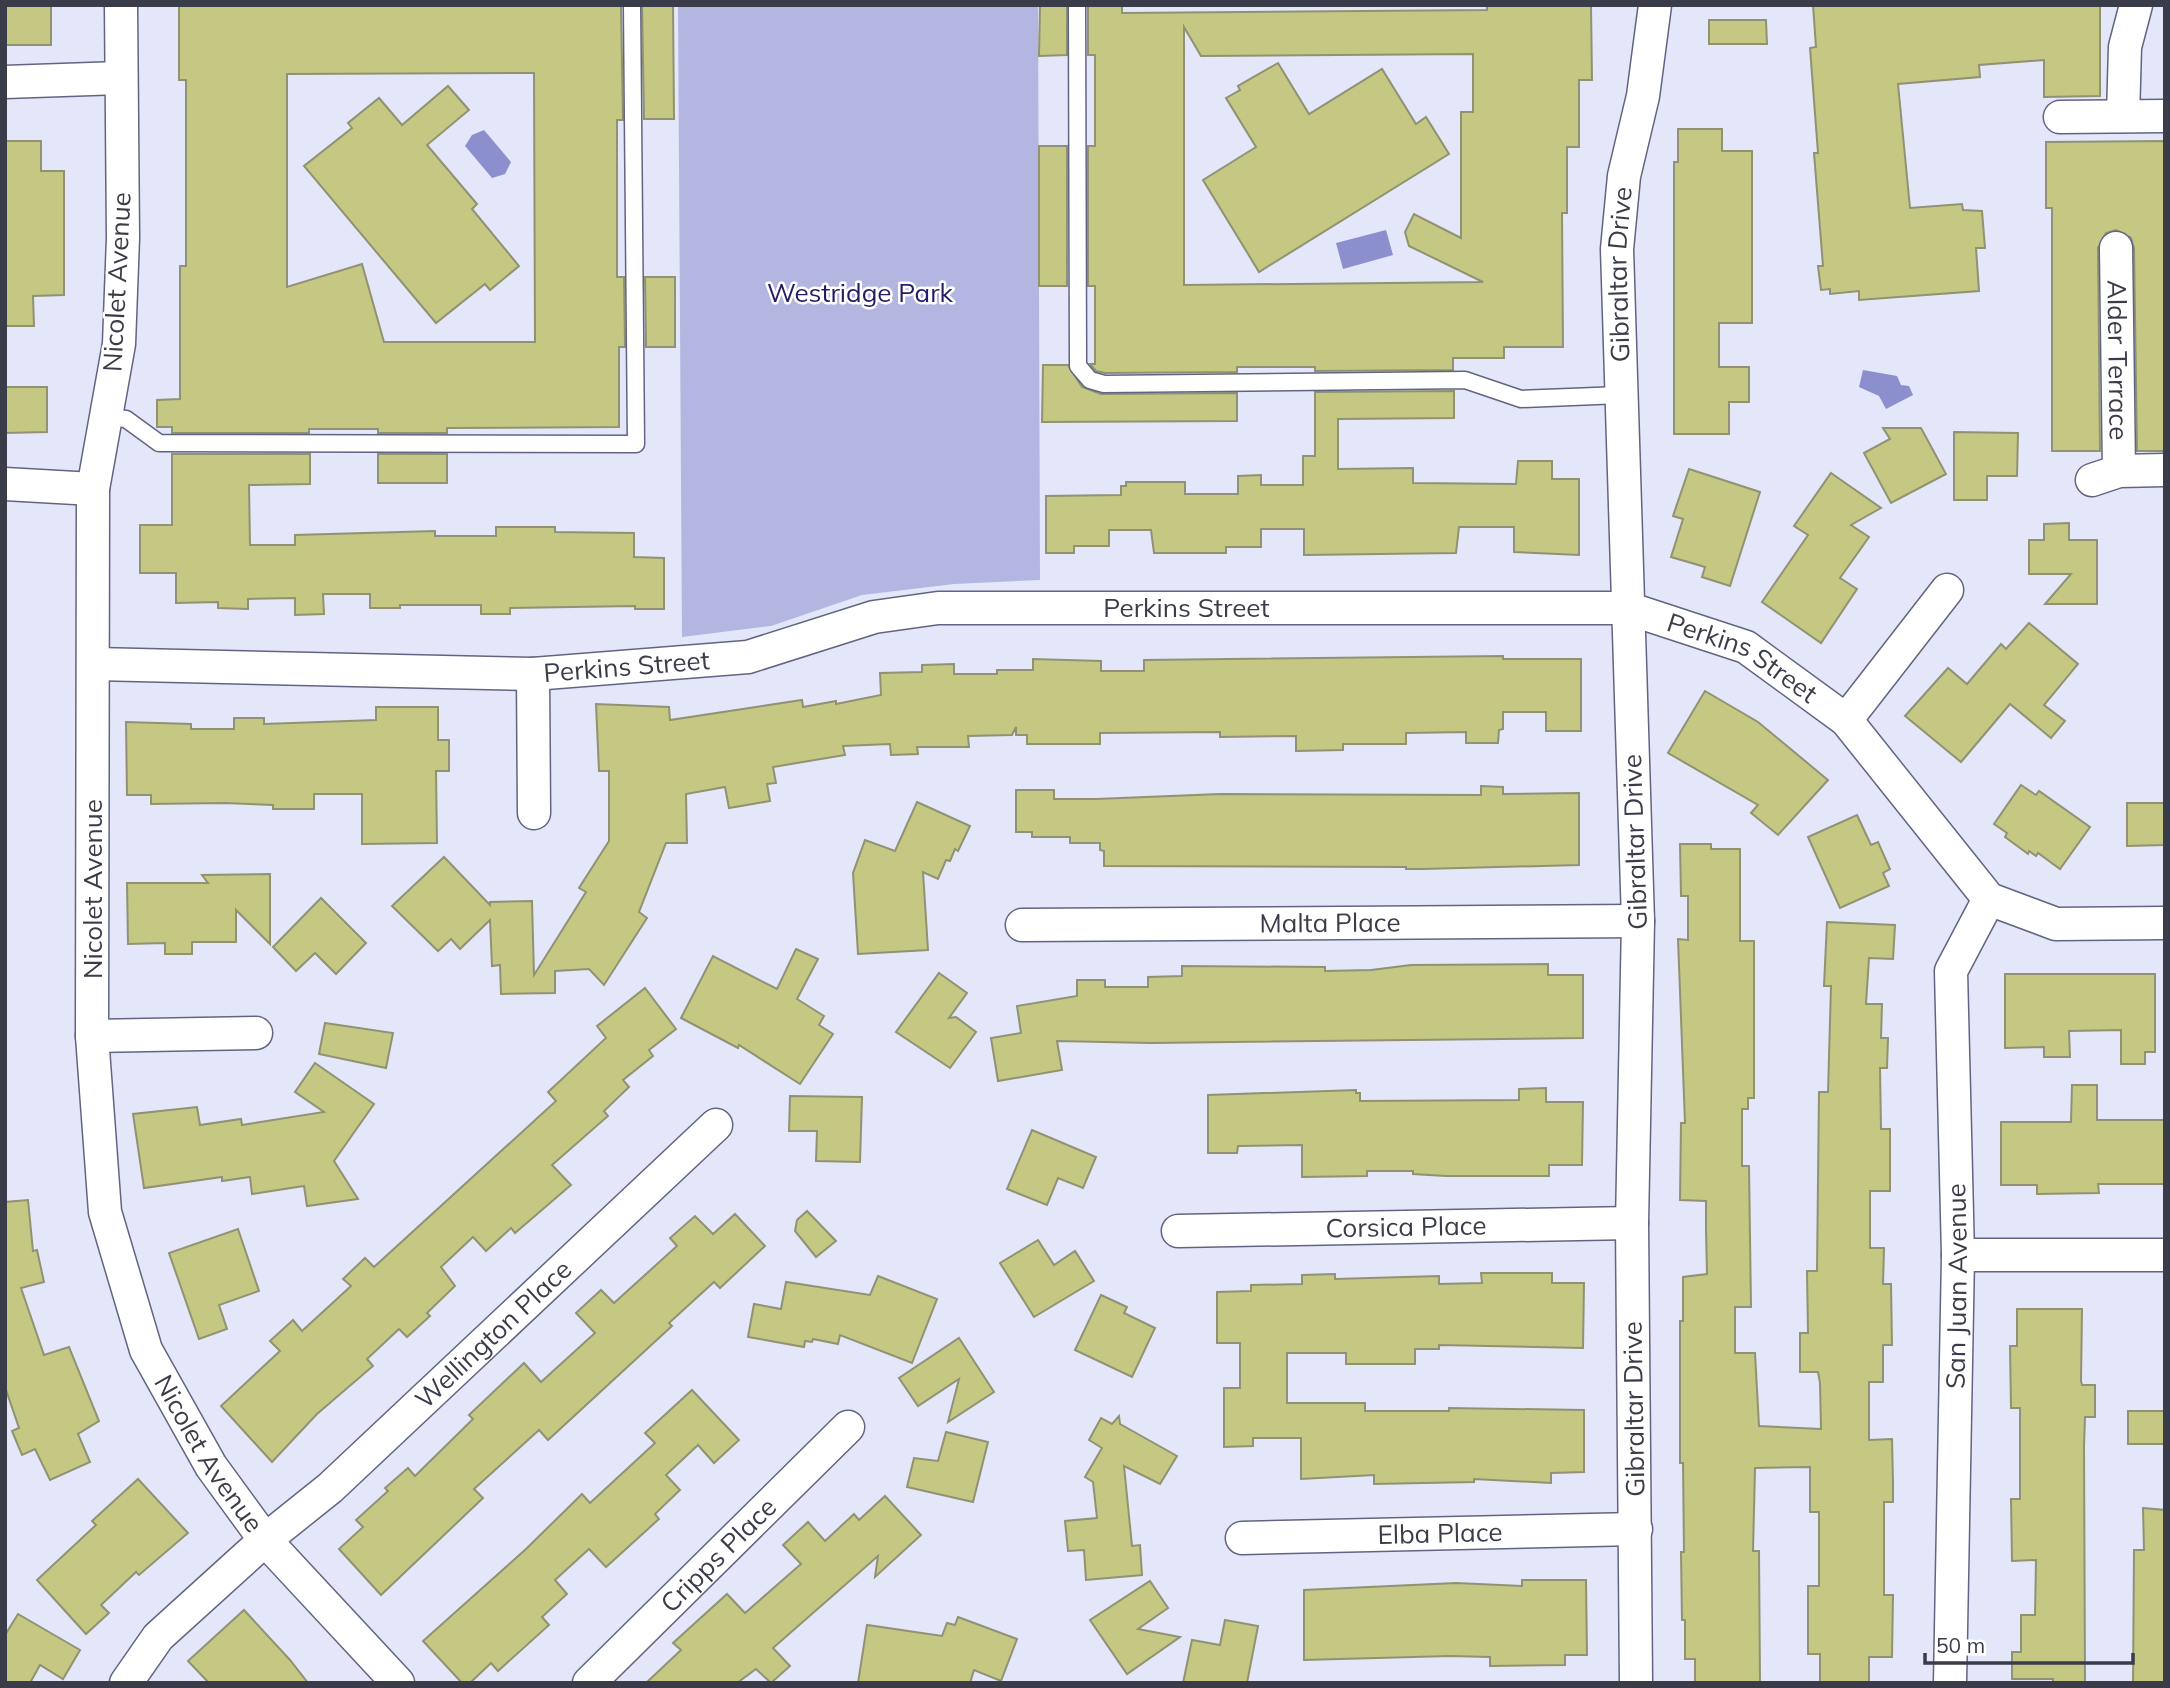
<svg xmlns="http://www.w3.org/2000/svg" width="2170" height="1688" font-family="Mulish,sans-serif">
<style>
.green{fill:#b3b6e0}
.water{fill:#8b8fcd}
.building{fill:#c4c882;stroke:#909273;stroke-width:2;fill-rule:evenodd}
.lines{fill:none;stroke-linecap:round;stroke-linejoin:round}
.service-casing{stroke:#626581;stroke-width:19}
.minor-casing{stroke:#626581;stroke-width:35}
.service{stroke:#fff;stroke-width:16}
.minor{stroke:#fff;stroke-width:32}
.labels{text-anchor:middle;stroke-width:5;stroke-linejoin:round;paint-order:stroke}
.street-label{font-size:26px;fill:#3b3c49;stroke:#fff}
.park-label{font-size:26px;fill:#251c65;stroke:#fff}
</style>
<rect width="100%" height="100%" fill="#e4e6fa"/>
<path class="green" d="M678,5H1038L1040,580L954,584L862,595L771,626L682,637Z"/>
<g class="water">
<path d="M484,130L511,162L505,174L492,178L465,146L472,135Z"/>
<path d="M1386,230L1393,255L1343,269L1336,243Z"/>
<path d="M1863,370L1897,376L1901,385L1909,386L1913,395L1886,409L1879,396L1859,387Z"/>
</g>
<g class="building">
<rect x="5" y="5" width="46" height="40"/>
<path d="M179,5H621L623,120H617V277H624L625,347H619V427L447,428V433H378V429H309V433H172V427H157V400L180,399V266H186V80H179ZM534,73L535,342H384L362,264L287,287V74Z"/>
<path d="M642,5H673L674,119H644Z"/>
<path d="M1040,5H1067V55L1039,56Z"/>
<path d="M1088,5H1122V13L1487,10V5H1591L1592,80H1579V147H1567V213H1562L1563,347H1504V358H1453V370L1315,371V367H1237V372L1105,373L1096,371L1090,364H1095V286H1088V146H1095V55H1088ZM1184,27L1201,56L1473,54V112H1461V238L1414,214L1405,232L1409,246L1483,282L1184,285Z"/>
<path d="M1813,5H2100V96L2044,97V60L1979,65L1980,77L1898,84L1910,208L1962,204L1963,210L1982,211L1985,248H1976L1979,291L1859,300V291L1830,294V289L1821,290L1818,266H1823L1814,153H1818L1810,48L1816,47Z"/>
<path d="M1709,20H1766L1767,44H1709Z"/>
<path d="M1278,63L1309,114L1382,69L1416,124L1426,117L1449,154L1259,272L1203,180L1256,147L1226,98L1240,90L1238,86Z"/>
<path d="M448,86L469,110L427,145L477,204L472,209L519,266L490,290L485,284L436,323L304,166L352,128L348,123L379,98L402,125Z"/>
<path d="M1678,129H1722V151H1752V323H1719V367H1749V402H1729V434H1674V162H1678Z"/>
<path d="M5,141H41V171H64V295L33,296L34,326H5Z"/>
<path d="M2165,141V451H2137L2134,248L2131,238L2116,230L2106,233L2098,248L2100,451H2052V208H2046V142Z"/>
<rect x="1039" y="146" width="28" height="140"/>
<path d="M645,277H675V347H646Z"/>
<path d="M1043,365H1068L1082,387L1101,394L1237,393V421L1042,422Z"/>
<path d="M5,387H47V432L5,433Z"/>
<path d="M1454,391V418L1338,419V469L1413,468V483L1516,484L1518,461H1552V479H1579V555L1514,552V527H1459L1456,553L1304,555V529H1261V547H1226V553H1154L1151,530H1109V546H1074V553H1046V496L1121,495V486H1126V482H1185V494H1238V476L1261,475V485H1303V456H1315V392Z"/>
<path d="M1883,428H1921L1946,474L1891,503L1864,453L1890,439Z"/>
<path d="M1954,432L2018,433L2017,476H1987V500H1954Z"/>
<path d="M172,454H310V484L249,485L250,545H295V535L435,531V536H496V527H555V532L634,533V557L664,558V609H635V606L510,608V614H481V605H400V608H370V594H323L324,614L295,615V598L248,599V609L218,608V602L176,603V573H140V525H172Z"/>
<rect x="378" y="454" width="69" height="29"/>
<path d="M1689,469L1760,492L1730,586L1702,577L1705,567L1671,557L1683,519L1673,516Z"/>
<path d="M1831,473L1881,508L1851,525L1869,537L1840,578L1857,589L1821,643L1762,602L1808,535L1794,526Z"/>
<path d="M2069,523V540H2097V604H2045L2071,574H2029V540H2044V524Z"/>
<path d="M2029,623L2078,664L2044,705L2065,721L2051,738L2010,704L1961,762L1905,716L1948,668L1967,684L2001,644L2006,649Z"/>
<path d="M1503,656V659H1581V731H1546V712H1503V729L1499,730L1498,743H1466V732L1406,733V744H1343V750L1296,751V736L1220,737V732L1100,733V744H1027V735H1016V727L1012,735L968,736L969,747H917L918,754L891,755L890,744L843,746L845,755L773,767L776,783L767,784L770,801L729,808L725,787L686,794L687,843H666L639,912L647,918L604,985L589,969L555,971V993L501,994L500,965L492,966L490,920L460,949L451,939L438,951L392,906L444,857L490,905V902L532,901L534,975L586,892L579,888L609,841V771H599L596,704L669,707L670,720L802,700L803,707L836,701V704L881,695L880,673L922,672V665L954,664V674H997V670H1033V659L1101,661V671H1144V660Z"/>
<path d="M1705,691L1758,722L1828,780L1778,835L1751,813L1758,805L1668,753Z"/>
<path d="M376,707H438V740H449V771H436L437,843L362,844V794H314V809H273V805L224,803L151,804V795H127L126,722L191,724V729H234V718H264V724L376,720Z"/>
<path d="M2021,785L2036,795L2039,791L2090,827L2060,869L2038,853L2036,856L2029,851L2028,854L2005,837L2007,833L1994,824Z"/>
<path d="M1481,786L1503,787V794L1579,793V865L1423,869H1406V867L1104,866V851L1100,850V843H1070V837H1032V832H1016V790H1054V799H1096L1220,794L1481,795Z"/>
<path d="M917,802L970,826L958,851L955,849L950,861L946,860L938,879L923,872L928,950L858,954L853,873L865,840L895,851Z"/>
<path d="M2127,803H2165V845L2127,846Z"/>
<path d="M1857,815L1871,845L1878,842L1890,869L1883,873L1889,886L1840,908L1808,837Z"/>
<path d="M1680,844H1711V849H1740V941H1754V1098H1748V1109H1742V1166H1749L1751,1307H1735V1353H1755L1759,1426L1821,1429L1820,1383L1818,1372H1800V1333H1808L1807,1271H1817L1819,1092H1828L1831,986H1824L1827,922L1895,925L1893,959L1869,958L1866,1004H1882L1881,1038H1888L1887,1068H1880L1881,1129H1890V1191H1870V1248H1884L1883,1284H1891L1892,1345H1883V1382H1869V1440L1892,1439L1893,1482V1502H1884V1595H1893L1892,1657H1869V1683H1820V1654H1808V1586H1819V1512H1810V1467L1755,1468L1753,1551H1759L1760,1683H1695V1659H1685V1620H1682L1681,1552H1684L1683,1463H1680V1321H1683V1277L1707,1274L1706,1230V1201L1680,1200L1681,1123H1685L1678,939L1688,940V896H1681Z"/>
<path d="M270,874V944L236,910V942H192V954H165V943L128,944L127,883H208L202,875Z"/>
<path d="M321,898L366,943L336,974L315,953L296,971L273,947Z"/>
<path d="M796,949L818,959L797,999L824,1016L819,1025L833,1034L800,1084L739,1045L738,1048L681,1018L713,956L777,989Z"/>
<path d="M1548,964V975H1583V1038L1151,1043L1057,1041L1062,1070L998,1081L991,1038L1021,1033L1017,1006L1077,996V980H1105V987H1148V977L1182,976V966L1325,967V971L1371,970L1411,965Z"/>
<path d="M939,973L967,993L949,1018L956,1017L976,1032L950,1068L896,1032Z"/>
<path d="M2005,974H2155V1052H2145V1064H2121V1030L2069,1031L2070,1057H2044V1047L2005,1048Z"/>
<path d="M645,988L676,1029L649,1050L653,1056L623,1080L629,1087L604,1111L608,1116L552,1165L571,1185L515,1233L511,1228L486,1251L473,1237L441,1267L455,1286L427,1313L430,1316L407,1337L399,1329L367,1359L373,1366L317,1414L272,1462L221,1406L280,1351L270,1341L293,1320L302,1331L351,1286L343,1279L365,1258L374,1267L556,1101L548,1092L606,1038L597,1026Z"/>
<path d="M325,1023L393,1033L386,1068L319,1054Z"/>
<path d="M315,1063L374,1104L334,1161L358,1199L307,1206L304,1186L252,1194L250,1177L222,1181V1177L144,1188L133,1114L197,1107L200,1125L241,1119L242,1125L324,1112L295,1092Z"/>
<path d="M2072,1085H2097V1120H2165V1184H2098L2099,1193L2037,1194V1185H2001V1122H2071Z"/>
<path d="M1546,1088V1102H1583L1582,1165H1549V1176H1446L1413,1174V1171H1367V1176L1302,1177V1145L1238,1146L1237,1153H1208V1095L1356,1090V1093H1360V1101L1519,1100V1089Z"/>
<path d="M790,1096L862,1097L860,1162L816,1161L817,1131H789Z"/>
<path d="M1032,1130L1096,1157L1083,1188L1058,1178L1047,1205L1007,1189Z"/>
<path d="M28,1200L33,1251L37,1250L44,1282L21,1288L44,1355L69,1347L99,1421L78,1434L90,1462L50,1480L35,1449L22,1455L12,1431L19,1428L5,1387V1202Z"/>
<path d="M807,1211L836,1241L816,1257L795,1231L797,1220Z"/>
<path d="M735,1214L765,1246L720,1288L714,1282L669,1323L672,1326L548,1440L539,1430L474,1489L483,1498L381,1595L339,1549L363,1527L356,1520L388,1491L385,1488L408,1468L415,1476L473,1419L469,1415L524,1363L541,1382L595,1333L576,1313L601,1290L614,1303L677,1246L670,1238L695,1216L713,1234Z"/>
<path d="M238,1229L259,1291L219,1305L227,1329L199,1339L169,1253Z"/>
<path d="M1038,1240L1054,1265L1075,1251L1094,1281L1034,1317L1000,1263Z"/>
<path d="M1481,1273H1552V1283H1584L1583,1348L1439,1345V1349H1415V1364H1346V1353H1287V1403H1365V1411H1449V1408L1584,1410V1472L1551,1473V1483L1474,1479V1482L1374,1484V1475L1301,1479V1438H1253V1446L1224,1447V1388H1240V1343H1217V1292L1251,1291V1285L1302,1284V1275L1335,1274V1279L1439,1276V1284L1482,1283Z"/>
<path d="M878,1276L937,1299L912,1363L840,1335L838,1344L813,1339L812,1342L805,1341L804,1347L748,1337L754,1304L781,1309L786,1282L870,1295Z"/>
<path d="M1101,1295L1127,1307L1124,1313L1155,1328L1132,1377L1075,1350Z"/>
<path d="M2017,1309H2082L2081,1381L2082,1385H2095V1417H2085L2084,1446L2085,1683H2053V1679H2012V1652H2021V1615H2035L2036,1560L2012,1561L2011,1499H2020V1408H2011L2010,1346H2017Z"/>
<path d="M959,1338L994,1392L948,1422L959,1379L918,1406L899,1378Z"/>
<path d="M692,1390L739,1440L714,1463L698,1445L666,1475L680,1490L655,1514L659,1519L606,1567L589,1549L555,1580L567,1594L542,1617L549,1625L498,1671L491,1663L470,1683H462L423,1641L526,1549L582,1494L590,1503L655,1443L645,1433Z"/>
<rect x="2128" y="1411" width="37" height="33"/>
<path d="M1119,1416L1120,1424L1177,1456L1160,1484L1124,1466L1132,1546L1140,1545L1142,1575L1086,1580L1084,1550L1068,1551L1065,1521L1097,1518L1093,1482L1085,1477L1102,1448L1089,1440L1101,1418L1112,1424Z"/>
<path d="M946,1432L988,1442L973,1502L907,1487L914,1458L938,1461Z"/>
<path d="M138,1479L188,1533L139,1575L136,1572L101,1605L109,1613L86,1634L37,1580L96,1525L92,1521Z"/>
<path d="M885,1496L921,1535L875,1577L878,1556L773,1648L790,1666L771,1683L756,1669L737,1683H646L681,1650L673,1643L727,1594L745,1613L801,1564L783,1545L808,1522L825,1541L854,1514L859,1520Z"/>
<path d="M2143,1508L2165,1510V1683H2133L2134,1550H2144Z"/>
<path d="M1522,1580H1586L1587,1655H1565V1665L1490,1666V1657L1450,1656L1304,1660V1590L1456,1583L1522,1586Z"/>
<path d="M1150,1581L1168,1608L1138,1629L1180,1637L1127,1674L1090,1620Z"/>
<path d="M244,1610L290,1660L308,1683H209L188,1661Z"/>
<path d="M18,1614L80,1650L63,1679L40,1665L30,1683H5V1635Z"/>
<path d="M958,1617L1017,1639L1001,1681L974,1670L970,1683H858L867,1625L942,1636L947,1623L955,1625Z"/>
<path d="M1225,1620L1258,1626L1247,1683H1183L1192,1640L1220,1645Z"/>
</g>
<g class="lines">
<g class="service-casing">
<g id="service">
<path d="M1077,5L1078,366L1090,380L1104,384L1465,380L1521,399L1621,395"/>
<path d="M106,417L126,419L159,443L636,444L632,5"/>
</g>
</g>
<g class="minor-casing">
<g id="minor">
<path id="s1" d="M121,5L123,238L119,344L93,489L92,1036L105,1212L146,1350L211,1466L265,1540L398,1683"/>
<path d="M5,82L120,78"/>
<path d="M2123,116L2125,47L2136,5"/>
<path d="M2060,117L2165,116"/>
<path id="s2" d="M2116,248L2119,471"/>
<path d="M2092,480L2119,471L2165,470"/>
<path d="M5,484L93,489"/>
<path id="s3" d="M95,664L533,674L748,657L874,617L938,608H1627L1746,647L1846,720L1989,899L2056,924L2165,923"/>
<path d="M533,674L534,813"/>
<path d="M1846,720L1947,590"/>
<path id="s4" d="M1022,925L1638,921"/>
<path d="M92,1036L256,1033"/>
<path id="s5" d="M1178,1231L1632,1223"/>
<path d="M1958,1255H2165"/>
<path id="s6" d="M1242,1538L1636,1529"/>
<path id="s7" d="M126,1683L158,1637L265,1540L330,1488L716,1125"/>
<path id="s8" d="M589,1683L848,1427"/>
<path id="s9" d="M1636,1683L1632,1223L1638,921L1617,249L1624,176L1643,96L1655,5"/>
<path id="s10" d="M1950,1683L1958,1255L1951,971L1989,899"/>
</g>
</g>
<use href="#service" class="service"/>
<use href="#minor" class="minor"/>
</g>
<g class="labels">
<g class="street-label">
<text dy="9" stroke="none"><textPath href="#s9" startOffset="1409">Gibraltar Drive</textPath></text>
<text transform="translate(117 282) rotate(-87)" y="9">Nicolet Avenue</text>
<text dy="9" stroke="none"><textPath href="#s2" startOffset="112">Alder Terrace</textPath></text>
<text dy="9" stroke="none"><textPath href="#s3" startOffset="1099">Perkins Street</textPath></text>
<text dy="9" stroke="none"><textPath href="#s3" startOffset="1666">Perkins Street</textPath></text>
<text dy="9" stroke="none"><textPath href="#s3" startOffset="532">Perkins Street</textPath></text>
<text transform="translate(1635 842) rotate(-92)" y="9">Gibraltar Drive</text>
<text transform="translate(93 889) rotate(-90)" y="9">Nicolet Avenue</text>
<text dy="9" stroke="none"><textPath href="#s4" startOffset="308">Malta Place</textPath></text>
<text dy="9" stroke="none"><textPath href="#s5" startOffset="228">Corsica Place</textPath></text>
<text dy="9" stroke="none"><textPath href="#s10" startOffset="397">San Juan Avenue</textPath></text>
<text dy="9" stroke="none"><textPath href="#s7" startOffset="508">Wellington Place</textPath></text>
<text transform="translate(1634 1409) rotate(-91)" y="9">Gibraltar Drive</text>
<text dy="9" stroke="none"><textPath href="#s1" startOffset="1475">Nicolet Avenue</textPath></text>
<text dy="9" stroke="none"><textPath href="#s6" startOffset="198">Elba Place</textPath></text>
<text dy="9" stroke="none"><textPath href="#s8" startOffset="182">Cripps Place</textPath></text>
</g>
<g class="park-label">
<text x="860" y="302">Westridge Park</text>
</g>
</g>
<rect width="2170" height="1688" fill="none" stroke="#3b3c49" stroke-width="14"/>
<path d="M1925 1653v10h208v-10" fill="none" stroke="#3b3c49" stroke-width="3.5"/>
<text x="1936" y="1653" font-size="21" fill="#3b3c49" stroke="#ffffff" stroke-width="5" paint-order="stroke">50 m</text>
</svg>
